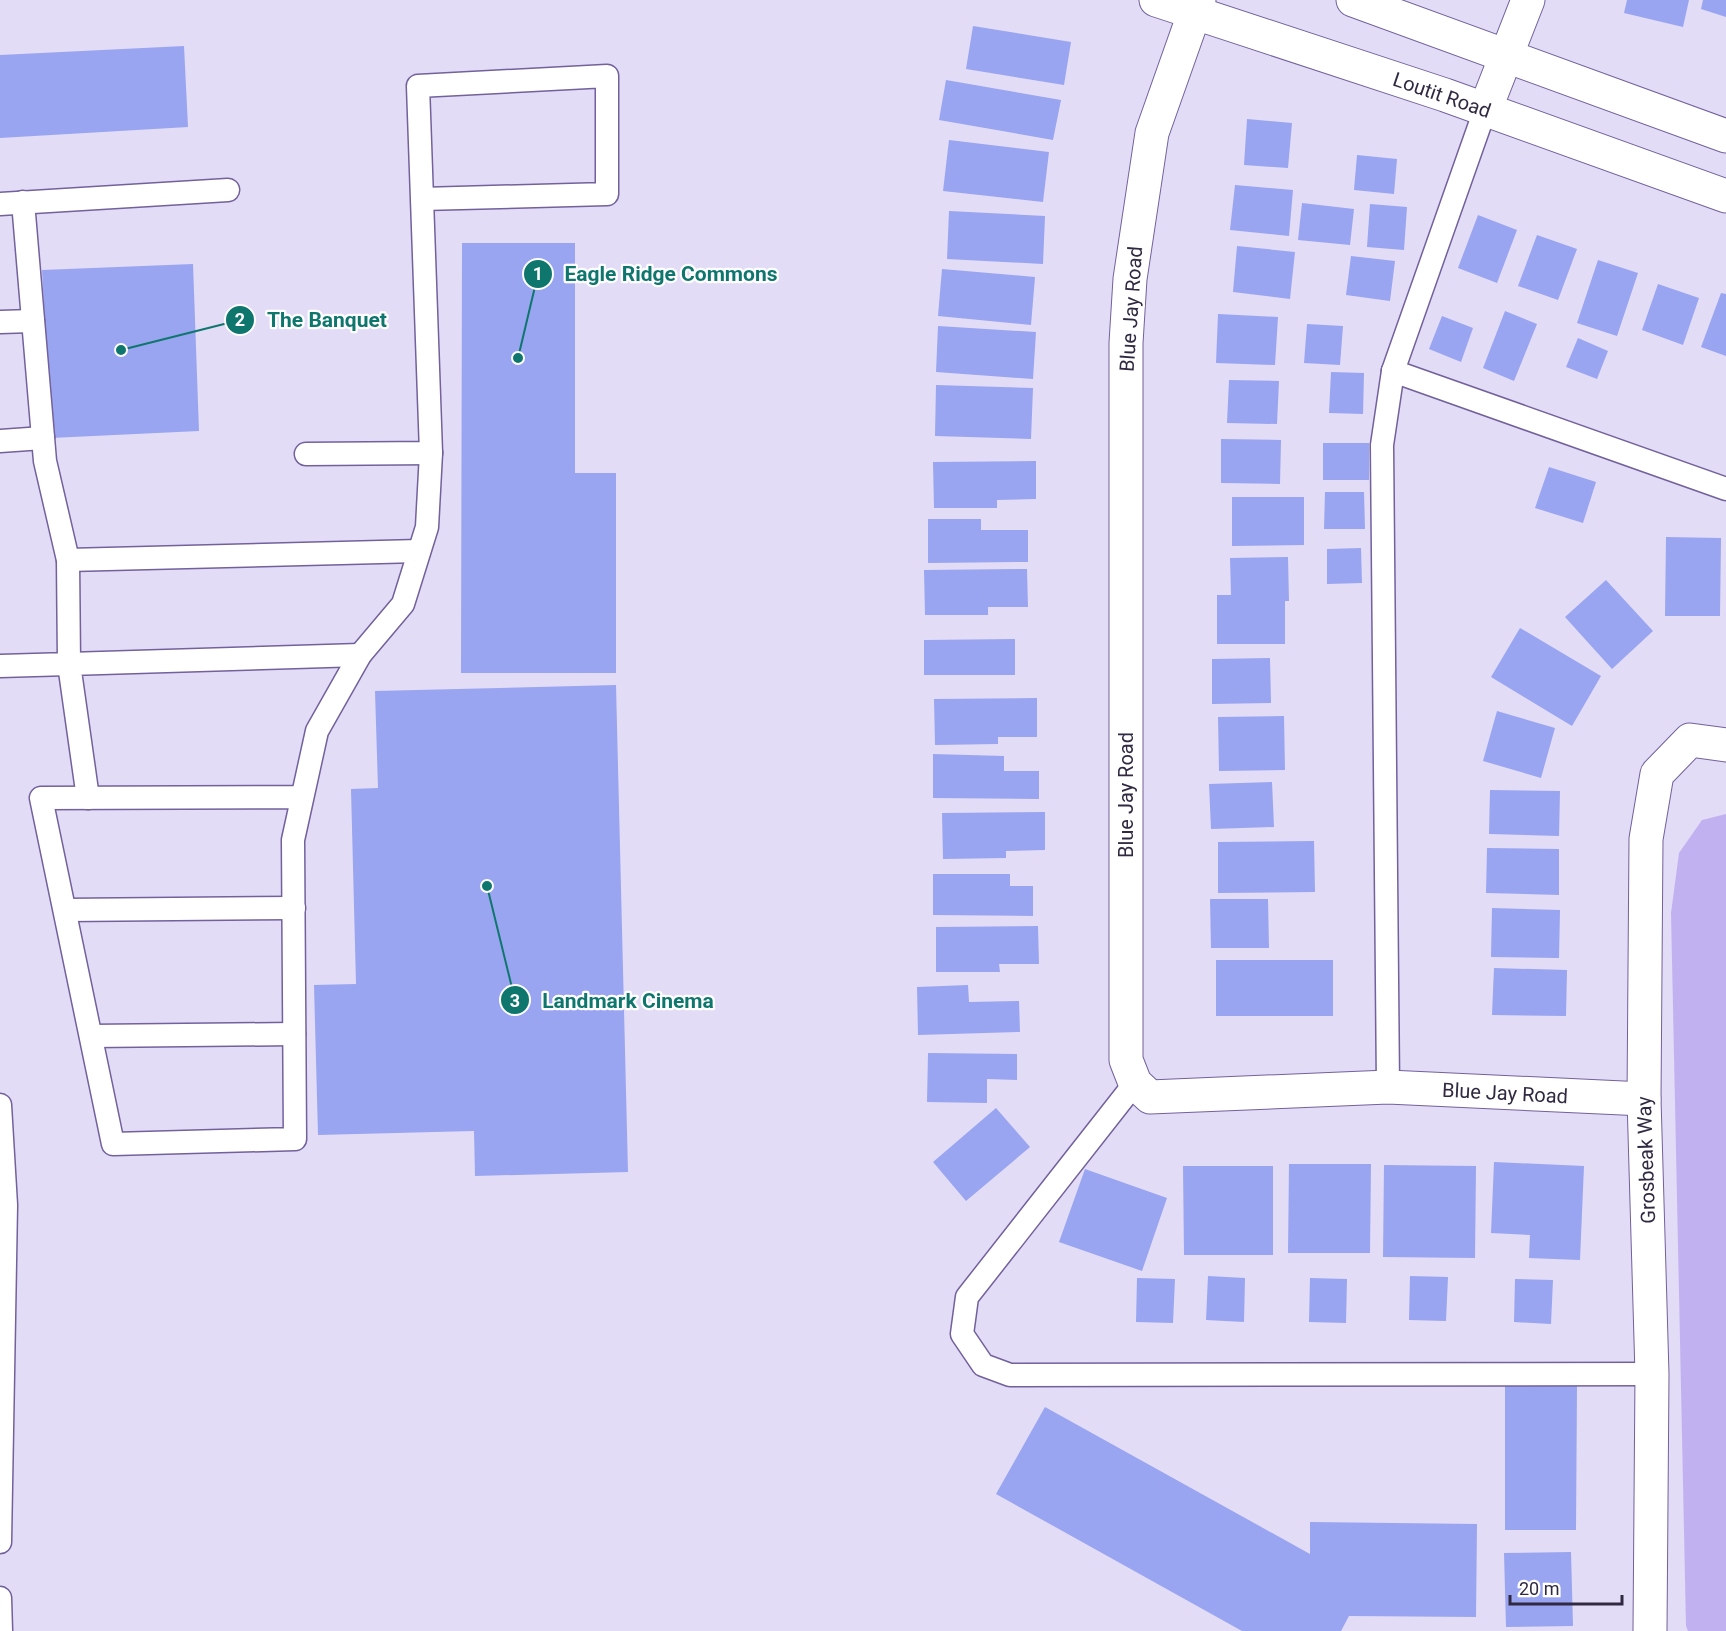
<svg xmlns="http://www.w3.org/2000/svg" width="1726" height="1631" font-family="Roboto,sans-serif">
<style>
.green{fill:#c2b1f1}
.building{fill:#99a5f0}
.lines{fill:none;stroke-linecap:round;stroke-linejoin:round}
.lane-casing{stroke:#72619b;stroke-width:25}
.street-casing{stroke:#72619b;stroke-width:35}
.secondary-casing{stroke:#72619b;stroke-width:35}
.lane{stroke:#fff;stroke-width:22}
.street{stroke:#fff;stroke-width:33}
.secondary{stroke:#fff;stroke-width:33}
.labels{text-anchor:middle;stroke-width:4.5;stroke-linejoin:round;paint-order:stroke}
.street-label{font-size:20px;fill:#302941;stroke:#fff}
.leader{fill:none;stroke:#0f766e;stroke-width:2}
.callout-dot{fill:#0f766e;stroke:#fff;stroke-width:2}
.mark-label{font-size:18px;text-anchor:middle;font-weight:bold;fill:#fff}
.callout-label{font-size:21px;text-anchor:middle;font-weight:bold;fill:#0f766e;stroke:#fff;stroke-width:4.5;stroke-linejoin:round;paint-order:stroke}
</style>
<rect width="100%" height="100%" fill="#e2dcf6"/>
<path class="green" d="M1726,814V1631H1688L1686,1626L1671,913L1679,853L1702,820Z"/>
<g class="building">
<path d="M1627,0H1689L1683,27L1624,13Z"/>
<path d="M1703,0H1726V17L1701,9Z"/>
<path d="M973,26L1071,42L1064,85L966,69Z"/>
<path d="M184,46L188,127L0,138V55Z"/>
<path d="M946,80L1061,100L1053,140L939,120Z"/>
<path d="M1247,119L1292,123L1288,168L1244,165Z"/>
<path d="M949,140L1049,152L1043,202L943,191Z"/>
<path d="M1357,155L1397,159L1394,194L1354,190Z"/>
<path d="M1235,185L1293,190L1289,236L1230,230Z"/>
<path d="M1302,203L1354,209L1350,245L1298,240Z"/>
<path d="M1370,204L1407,207L1404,250L1367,247Z"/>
<path d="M949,211L1045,216L1043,264L947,259Z"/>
<path d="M1478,215L1517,230L1497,283L1458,268Z"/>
<path d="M1537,235L1577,249L1558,300L1518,286Z"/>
<path d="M462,243H575V473H616V673H461Z"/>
<path d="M1237,246L1295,252L1290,299L1233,292Z"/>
<path d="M1351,256L1395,261L1390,301L1346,295Z"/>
<path d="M1598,260L1638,273L1617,336L1577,323Z"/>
<path d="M193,264L199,431L51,438L42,270Z"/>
<path d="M942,269L1035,277L1031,325L938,316Z"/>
<path d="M1658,284L1699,298L1683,345L1642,330Z"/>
<path d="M1721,293L1726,294V356L1701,347Z"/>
<path d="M1505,311L1537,324L1514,381L1483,368Z"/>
<path d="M1218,314L1278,317L1275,365L1216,363Z"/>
<path d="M1442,316L1473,328L1461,362L1429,349Z"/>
<path d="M1307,324L1343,326L1340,365L1304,363Z"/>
<path d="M938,326L1036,332L1033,379L936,372Z"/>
<path d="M1578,338L1608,351L1597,379L1566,367Z"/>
<path d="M1331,372L1364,373L1363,414L1329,413Z"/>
<path d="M1229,380L1279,381L1277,424L1227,423Z"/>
<path d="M936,385L1033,388L1031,439L935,436Z"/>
<path d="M1221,439L1281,440L1280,484L1221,483Z"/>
<rect x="1323" y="443" width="46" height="37"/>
<path d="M1036,461V499L997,500V508H934L933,462Z"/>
<path d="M1549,467L1596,482L1583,523L1535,508Z"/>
<path d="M1325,492H1364L1365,529H1324Z"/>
<path d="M1232,497H1304V545L1232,546Z"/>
<path d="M928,519H981V530H1028V562L928,563Z"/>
<path d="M1666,537L1721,538L1720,616H1665Z"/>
<path d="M1361,548L1362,583L1327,584V549Z"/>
<path d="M1288,557L1289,601H1285V644H1217V595H1231L1230,558Z"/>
<path d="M1027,569L1028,607H988V615H925L924,570Z"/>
<path d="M1606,580L1653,631L1612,669L1565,617Z"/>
<path d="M1520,628L1601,676L1572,726L1491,677Z"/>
<path d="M1015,639V675H924V640Z"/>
<path d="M1270,658L1271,703L1212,704V659Z"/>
<path d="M616,685L628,1172L475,1176L474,1131L318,1135L314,985L356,984L351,789L378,788L375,691Z"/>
<path d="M1037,698V737H998V744L935,745L934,699Z"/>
<path d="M1497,711L1555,728L1541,778L1483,761Z"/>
<path d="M1284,716L1285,770L1219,771L1218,717Z"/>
<path d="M933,754L1004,756V771H1039V799L933,798Z"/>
<path d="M1272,782L1274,827L1211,829L1209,784Z"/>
<path d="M1490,790L1560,791L1559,836L1489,834Z"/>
<path d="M1045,812V850L1006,851V858L943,859L942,813Z"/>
<path d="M1314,841L1315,892L1218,893V842Z"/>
<path d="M1487,848L1559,849V895L1486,893Z"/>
<path d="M933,874H1010V886H1033V916L933,915Z"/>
<path d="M1210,899H1268L1269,948H1211Z"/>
<path d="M1492,908L1560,910L1559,958L1491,957Z"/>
<path d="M1038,926L1039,964H999L1000,972H936V927Z"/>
<rect x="1216" y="960" width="117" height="56"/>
<path d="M1494,968L1567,970L1566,1016L1492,1015Z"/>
<path d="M968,985L969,1002L1019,1001L1020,1032L918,1035L917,987Z"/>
<path d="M928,1053L1017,1054V1080L987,1079V1103L927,1102Z"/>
<path d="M996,1108L1030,1147L966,1201L933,1162Z"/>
<path d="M1494,1162L1584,1166L1580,1260L1529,1258L1530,1235L1491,1233Z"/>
<path d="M1289,1164H1371L1370,1253H1288Z"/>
<path d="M1384,1165L1476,1166L1475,1258L1383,1257Z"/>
<path d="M1183,1166H1273V1255H1184Z"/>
<path d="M1085,1169L1167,1198L1142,1271L1059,1242Z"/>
<path d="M1208,1276L1245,1278L1244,1322L1206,1320Z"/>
<path d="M1410,1276L1448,1277L1446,1321L1409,1320Z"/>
<path d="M1137,1278L1175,1279L1173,1323L1136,1322Z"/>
<path d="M1310,1278L1347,1279L1346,1323L1309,1322Z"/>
<path d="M1515,1279L1553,1280L1551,1324L1514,1322Z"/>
<path d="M1505,1385L1577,1386L1576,1530H1505Z"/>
<path d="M1045,1407L1310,1554V1522L1477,1524L1476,1617L1349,1616L1341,1631H1242L996,1494Z"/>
<path d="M1571,1552L1573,1626L1506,1627L1504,1553Z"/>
</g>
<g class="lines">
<g class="lane-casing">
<g id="lane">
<path d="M0,204L228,190"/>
<path d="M0,322L33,321"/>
<path d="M1393,371L1726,489"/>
<path d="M0,441L43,438"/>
<path d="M306,454L431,453L418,86L607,76V194L422,199"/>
<path d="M68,560L419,551"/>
<path d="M0,666L69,664L68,560L45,461L23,202"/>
<path d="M302,797L41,798L113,1144L295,1139L293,840L317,731L360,655L403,604L427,527L431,453"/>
<path d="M88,798L69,664L360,655"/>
<path d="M65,910L294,908"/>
<path d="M91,1036L294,1034"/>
<path d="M1135,1083L967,1297L962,1334L983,1365L1010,1375L1652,1374"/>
<path d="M1388,1087L1382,445L1393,371L1485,110"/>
<path d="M0,1105L6,1205L0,1542"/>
<path d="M0,1598L1,1631"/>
</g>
</g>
<g class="street-casing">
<g id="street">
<path d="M1199,0L1152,133L1130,279L1126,343V1060L1135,1083L1150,1097L1388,1087L1644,1099"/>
<path d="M1485,110L1528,0"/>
<path d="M1650,1631L1652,1374L1644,1099L1646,839L1657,774L1690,740L1726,745"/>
</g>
</g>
<g class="secondary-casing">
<g id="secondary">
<path d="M1156,0L1445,95L1726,196"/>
<path d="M1353,0L1726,136"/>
</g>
</g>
<use href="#lane" class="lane"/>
<use href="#street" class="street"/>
<use href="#secondary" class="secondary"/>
</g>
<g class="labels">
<g class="street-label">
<text transform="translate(1442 95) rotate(19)" y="7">Loutit Road</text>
<text transform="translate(1131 309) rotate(-86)" y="7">Blue Jay Road</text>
<text transform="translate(1126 795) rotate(-90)" y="7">Blue Jay Road</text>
<text transform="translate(1505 1093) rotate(3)" y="7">Blue Jay Road</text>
<text transform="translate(1646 1160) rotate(-92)" y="7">Grosbeak Way</text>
</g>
</g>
<path class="leader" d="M518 358L538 274M121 350L240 320M487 886L515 1000"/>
<g class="callout-dot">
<circle cx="518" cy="358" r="6"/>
<circle cx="121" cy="350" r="6"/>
<circle cx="487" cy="886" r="6"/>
<circle cx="538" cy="274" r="15"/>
<circle cx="240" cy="320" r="15"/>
<circle cx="515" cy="1000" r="15"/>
</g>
<g class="mark-label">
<text x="538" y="280">1</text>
<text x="240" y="326">2</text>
<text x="515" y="1007">3</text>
</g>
<g class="callout-label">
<text x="671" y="281">Eagle Ridge Commons</text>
<text x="327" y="327">The Banquet</text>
<text x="628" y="1008">Landmark Cinema</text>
</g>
<path d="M1510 1595v9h112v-9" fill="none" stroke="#302941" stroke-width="3"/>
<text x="1519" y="1595" font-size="18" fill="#302941" stroke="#ffffff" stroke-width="4.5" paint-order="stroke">20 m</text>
</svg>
